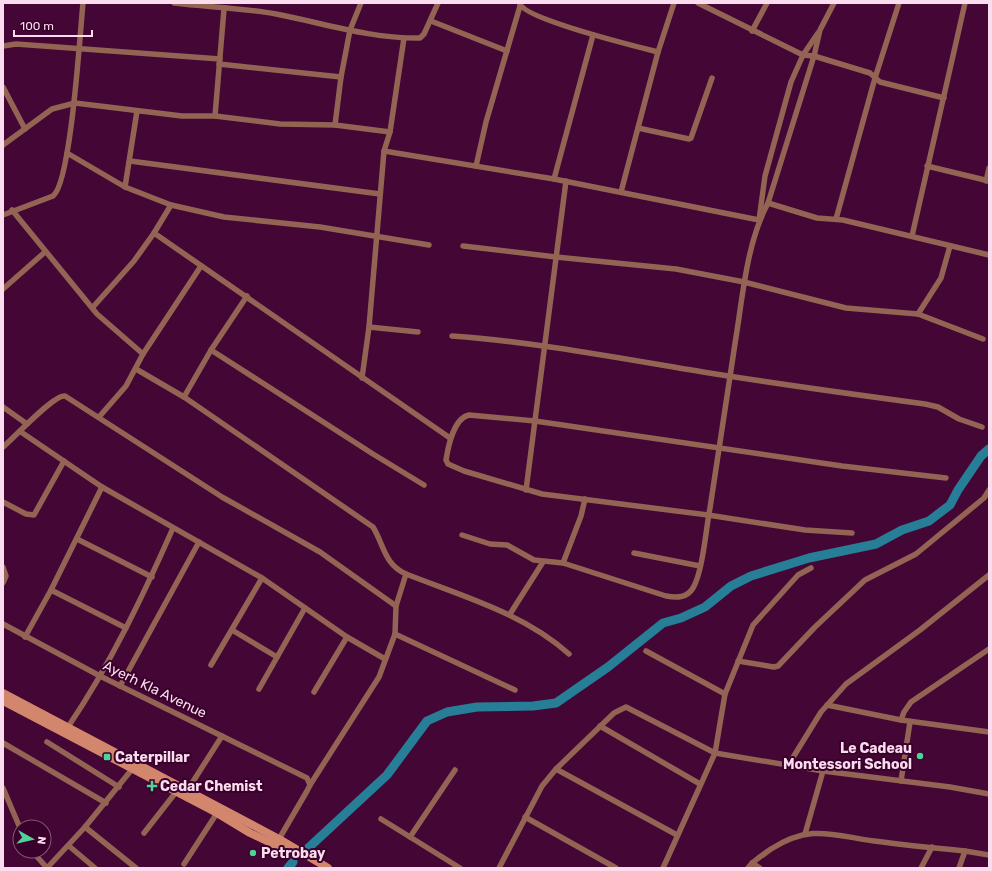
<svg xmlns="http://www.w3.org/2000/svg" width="992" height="871" font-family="Rubik,sans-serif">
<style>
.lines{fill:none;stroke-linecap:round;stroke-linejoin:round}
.river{stroke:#277f97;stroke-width:9}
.minor{stroke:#936453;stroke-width:5.5}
.secondary{stroke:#d2876c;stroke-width:8}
.poi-dot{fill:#50d398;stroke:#39002b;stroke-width:1.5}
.labels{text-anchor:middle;stroke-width:4;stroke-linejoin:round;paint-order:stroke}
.street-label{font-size:14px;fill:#fbdcef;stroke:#39002b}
.poi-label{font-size:14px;font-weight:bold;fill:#fbdcef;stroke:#39002b;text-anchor:start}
</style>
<rect width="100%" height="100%" fill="#440635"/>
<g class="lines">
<g class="river">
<path d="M305,851L387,775L427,721L447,712L477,707L533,706L556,703L608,667L663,623L681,618L705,607L731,586L751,576L809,558L876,544L902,530L929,521L950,505L958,490L981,456L989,449"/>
<path d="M288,868L293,862"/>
</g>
<g class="minor">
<path d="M174,3C208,7 243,8 276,14C323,23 372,39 420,38L424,34L438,3"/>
<path d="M698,3L803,55L814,56L870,73L880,82L944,98"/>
<path d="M520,4C525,19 638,47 658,52"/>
<path d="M431,21L507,51"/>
<path d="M752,31L767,3"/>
<path d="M3,46L16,44L220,59"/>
<path d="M219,64L341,77L335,125"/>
<path d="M341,77L350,30L361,3"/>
<path d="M3,87L25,129"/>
<path d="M215,116L224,9"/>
<path d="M638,128L689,139L691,138L712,78"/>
<path d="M3,145L52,109L75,103L182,116H215L280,124L335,125L390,132"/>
<path d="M384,151L554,179L759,220L765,176L791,82L803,55L818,33"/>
<path d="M67,153L125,187L171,205L224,217L320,227L429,245"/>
<path d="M130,161L380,194"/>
<path d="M476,166L486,122L520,6"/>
<path d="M927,166L989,181"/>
<path d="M554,179L593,35"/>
<path d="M986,181L989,168"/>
<path d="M125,187L137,111"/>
<path d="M621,192L658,52L674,3"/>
<path d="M768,203L817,218L843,220L989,255"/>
<path d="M171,205L154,233L450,438"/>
<path d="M12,210L97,314L143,354"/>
<path d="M3,215L53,196C71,183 80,32 83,3"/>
<path d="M836,219L875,78L899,3"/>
<path d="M912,236L965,3"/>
<path d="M463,246L556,257L676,269L744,282L846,308L918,314L983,339"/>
<path d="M3,289L45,252"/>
<path d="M93,307L134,261L154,233"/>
<path d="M918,314L941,278L950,246"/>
<path d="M369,327L418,332"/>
<path d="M452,336C536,342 619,358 703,372C777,384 851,394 925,404L938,407L959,419L982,427"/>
<path d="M211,350L373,454L424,485"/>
<path d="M136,369L184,397L211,350L247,296"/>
<path d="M362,378L369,327L384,151L390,132L404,38"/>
<path d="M184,397L373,527C384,545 384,564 406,574L396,606L395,634L379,677L310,785"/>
<path d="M3,407L27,424"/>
<path d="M99,417L126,386L143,354L201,266"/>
<path d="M21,432L102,487L262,578L347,637L385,659"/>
<path d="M3,447C14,438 54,394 65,396L222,497L320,552L396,606"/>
<path d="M526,490L566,181"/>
<path d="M3,502L26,514L34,515L64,461"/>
<path d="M852,533L805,530L708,515L542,494L464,471L448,464L446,460C448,447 454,418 469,415L535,421L842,466L946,478"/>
<path d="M462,535L490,544L507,545L534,560L563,563L666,596C677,598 687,598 693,588C703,571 706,528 710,508C719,451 727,394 736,337C743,294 747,242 768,203L814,56L820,30L834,3"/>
<path d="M77,539L152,577"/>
<path d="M634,553L700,566"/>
<path d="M563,563L581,516L585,499"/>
<path d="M3,567L6,576L3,583"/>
<path d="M406,574C462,596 523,613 569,654"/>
<path d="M51,590L126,628"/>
<path d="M510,614L543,562"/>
<path d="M3,624L100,676L307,778L310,785L307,791L279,839"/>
<path d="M232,630L277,657"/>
<path d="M395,634L515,690"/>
<path d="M25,637L51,590L102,487"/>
<path d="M646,651L725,694"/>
<path d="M738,661L774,667L778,666L815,627L865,580L916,554L984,498L989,490"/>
<path d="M211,665L262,578"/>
<path d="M120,686L199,542"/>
<path d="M259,689L305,608"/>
<path d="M314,692L347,637"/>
<path d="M827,705L901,720L989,732"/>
<path d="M901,720L904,712L911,702L989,649"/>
<path d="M600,726L700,784"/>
<path d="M68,727C110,665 143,596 173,528"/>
<path d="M47,742L119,787"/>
<path d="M3,743L106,803"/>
<path d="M789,764L821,712L846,684L920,630L989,575"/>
<path d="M556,769L677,835"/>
<path d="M901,781L910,722"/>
<path d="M3,788L20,828"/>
<path d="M187,791L222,736"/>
<path d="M525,817L616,868"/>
<path d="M381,819L460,868"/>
<path d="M85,827L136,868"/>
<path d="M144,833L176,792"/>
<path d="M805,834L823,771"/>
<path d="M410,837L455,770"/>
<path d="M69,846L95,868"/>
<path d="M32,851L47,868"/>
<path d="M965,851L989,855"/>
<path d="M752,863L760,868"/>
<path d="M184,864L217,813"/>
<path d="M47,868L85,827L133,768"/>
<path d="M499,868L542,786L556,769L614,713L626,707L715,753L823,771L950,787L989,794"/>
<path d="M663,868L715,753L725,694L753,625L798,575L811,568"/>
<path d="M748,868C754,860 763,855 771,849C811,824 831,835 874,841C904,845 934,848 965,851L959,868"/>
<path d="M921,868L932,847"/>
</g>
<g class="secondary">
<path d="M3,693L279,839L328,868"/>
<path d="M3,701L217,813L250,833L294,854"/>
</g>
</g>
<g class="poi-dot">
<circle cx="920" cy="756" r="4"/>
<rect x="103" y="753" width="8" height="8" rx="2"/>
<path d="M150 780h4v4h4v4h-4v4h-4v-4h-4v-4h4z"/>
<circle cx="253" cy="853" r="4"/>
</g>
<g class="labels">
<g class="street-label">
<text transform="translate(155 689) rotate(26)" y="5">Ayerh Kla Avenue</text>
</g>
<g class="poi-label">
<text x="912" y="753" text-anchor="end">Le Cadeau<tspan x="912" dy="16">Montessori School</tspan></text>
<text x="115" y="762">Caterpillar</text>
<text x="160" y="791">Cedar Chemist</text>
<text x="261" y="858">Petrobay</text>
</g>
</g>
<rect width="992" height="871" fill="none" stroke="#fbdcef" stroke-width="8"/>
<g transform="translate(32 839) rotate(98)"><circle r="19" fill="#39002b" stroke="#875879"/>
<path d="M0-3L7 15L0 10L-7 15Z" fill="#50d398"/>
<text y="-6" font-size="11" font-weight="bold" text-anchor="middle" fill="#fbdcef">N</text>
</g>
<path d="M14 30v6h78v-6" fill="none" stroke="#fbdcef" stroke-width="2"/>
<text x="20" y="30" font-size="12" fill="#fbdcef" stroke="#39002b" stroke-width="3" paint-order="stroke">100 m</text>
</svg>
